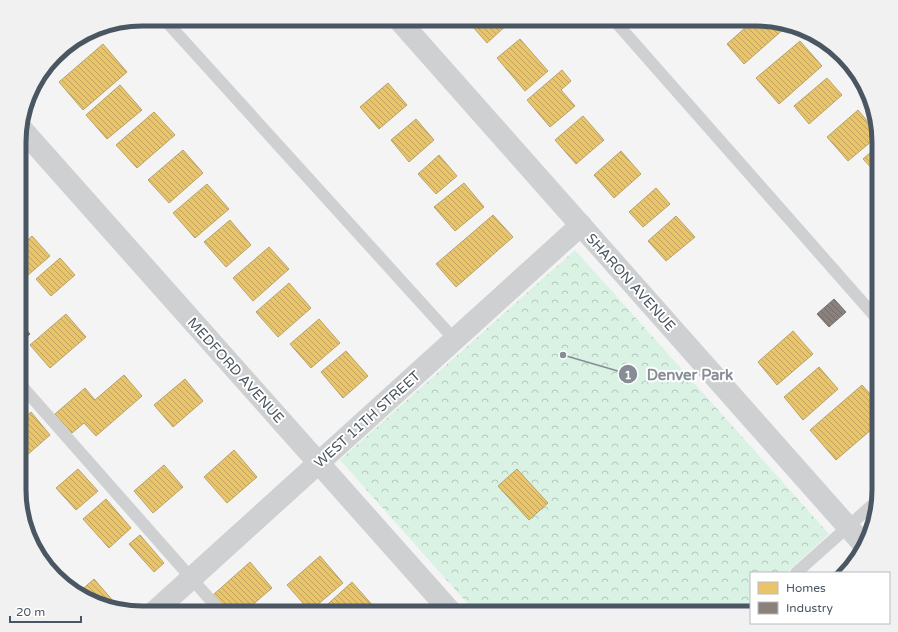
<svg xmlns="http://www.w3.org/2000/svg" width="898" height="632" font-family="'Varela Round',sans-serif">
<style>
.forest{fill:url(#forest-crowns)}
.homes{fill:url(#homes-back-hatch);stroke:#b9a367}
.industry{fill:url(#industry-back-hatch);stroke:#777474}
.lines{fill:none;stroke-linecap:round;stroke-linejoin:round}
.service{stroke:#ced0d2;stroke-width:12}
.minor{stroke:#ced0d2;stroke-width:22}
.labels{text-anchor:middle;stroke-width:4;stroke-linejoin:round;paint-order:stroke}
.street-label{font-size:14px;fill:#4a5661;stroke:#fff}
.rim{fill:none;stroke:#4a5661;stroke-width:5}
.leader{fill:none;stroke:#868d94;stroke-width:1.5}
.callout-dot{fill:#868d94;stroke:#fff;stroke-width:1.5}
.mark-label{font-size:12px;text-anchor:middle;font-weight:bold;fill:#fff}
.callout-label{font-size:15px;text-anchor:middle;font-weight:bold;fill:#868d94;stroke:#fff;stroke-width:4;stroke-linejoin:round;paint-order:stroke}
</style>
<defs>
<pattern id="forest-crowns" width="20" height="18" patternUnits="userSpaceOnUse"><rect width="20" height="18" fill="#d9f2e3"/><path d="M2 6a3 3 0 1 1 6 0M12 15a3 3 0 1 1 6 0" fill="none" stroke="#b2c7bb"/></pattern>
<pattern id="homes-back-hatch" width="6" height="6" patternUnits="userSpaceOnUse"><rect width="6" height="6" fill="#e9c46a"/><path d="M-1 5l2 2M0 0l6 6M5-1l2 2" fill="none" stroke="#bfa25b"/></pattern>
<pattern id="industry-back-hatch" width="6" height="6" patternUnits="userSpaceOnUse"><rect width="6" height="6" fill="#8a817c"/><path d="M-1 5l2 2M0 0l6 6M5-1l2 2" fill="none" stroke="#736c69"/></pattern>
</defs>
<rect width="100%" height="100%" fill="#f4f4f4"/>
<path class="forest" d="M575,250L829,534L786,573H751V604L741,613H476L340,460Z"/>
<g class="homes">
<path d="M466,19H505L509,23L487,43Z"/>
<path d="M721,19H736L727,26Z"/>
<path d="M755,19H764L782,23L786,27L744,64L727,44Z"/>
<path d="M90,32L92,34L47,75L44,71L61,50Z"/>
<path d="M520,39L548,71L525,91L497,58Z"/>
<path d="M800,41L822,66L779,104L756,78Z"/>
<path d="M103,44L127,72L83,110L59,82Z"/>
<path d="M562,70L571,81L561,90L575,106L550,127L527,100Z"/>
<path d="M827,78L842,95L809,124L794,106Z"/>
<path d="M388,83L407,105L379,129L360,107Z"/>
<path d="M120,85L142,110L107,139L86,115Z"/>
<path d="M858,110L879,135L848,161L827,137Z"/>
<path d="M154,112L175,135L137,168L116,145Z"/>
<path d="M583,116L604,140L576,164L555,140Z"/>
<path d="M416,119L434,140L409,162L391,140Z"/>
<path d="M879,145V176L863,159Z"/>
<path d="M183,150L203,173L169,203L148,180Z"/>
<path d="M621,151L641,174L614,198L594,175Z"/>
<path d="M439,155L457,176L436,194L418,174Z"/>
<path d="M464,183L484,207L455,231L434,207Z"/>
<path d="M207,184L229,209L195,238L173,213Z"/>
<path d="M656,188L670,204L643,227L629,212Z"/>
<path d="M493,215L513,237L456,287L436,264Z"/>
<path d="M676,216L695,237L666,261L648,241Z"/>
<path d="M230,220L251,245L226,267L204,242Z"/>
<path d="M32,236L50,256L20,282V247Z"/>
<path d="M269,247L289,269L253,301L233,278Z"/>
<path d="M60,258L75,275L51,296L36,279Z"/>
<path d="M289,283L311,308L278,337L256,312Z"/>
<path d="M66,314L86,337L50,368L30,345Z"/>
<path d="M319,319L340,343L311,368L290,344Z"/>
<path d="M793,331L813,354L777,385L758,362Z"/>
<path d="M346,351L368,376L343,398L321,372Z"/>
<path d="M819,367L838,389L803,420L784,397Z"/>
<path d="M124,375L142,396L96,436L84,423L72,433L55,414L85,388L95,400Z"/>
<path d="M185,379L203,401L173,427L154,405Z"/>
<path d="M862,385L879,404V423L836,460L810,430Z"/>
<path d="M31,412L50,435L26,456L20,450V422Z"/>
<path d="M234,450L257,477L227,503L204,477Z"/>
<path d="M164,465L183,487L153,513L134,491Z"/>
<path d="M78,469L98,491L76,510L56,488Z"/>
<path d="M517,469L548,503L529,520L498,486Z"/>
<path d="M106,499L131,528L109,548L83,519Z"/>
<path d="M140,535L164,563L154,572L129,544Z"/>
<path d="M320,556L343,583L310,611L287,585Z"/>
<path d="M250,562L272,588L243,613H228L213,595Z"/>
<path d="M94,579L114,602L108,608L102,606L78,593Z"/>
<path d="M352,582L374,607L367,613H318Z"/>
<path d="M201,604L209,613H191Z"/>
</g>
<g class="industry">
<path d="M834,299L846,312L829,327L817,314Z"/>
<path d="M20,323L30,334L20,343Z"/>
</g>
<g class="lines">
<g class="service">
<path d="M164,19L454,339"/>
<path d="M613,19L879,321"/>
<path d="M20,384L222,613"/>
<path d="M796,573L879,499"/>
</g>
<g class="minor">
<path d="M398,19L864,545"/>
<path d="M20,127L452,613"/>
<path d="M153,613L581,225"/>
</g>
</g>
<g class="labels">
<g class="street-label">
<text transform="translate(631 282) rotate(48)" y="5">SHARON AVENUE</text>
<text transform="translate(236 370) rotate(48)" y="5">MEDFORD AVENUE</text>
<text transform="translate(367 419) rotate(-42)" y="5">WEST 11TH STREET</text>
</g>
</g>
<path d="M0 0H898V632H0ZM142 26H756A116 116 0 0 1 872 142V490A116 116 0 0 1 756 606H142A116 116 0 0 1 26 490V142A116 116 0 0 1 142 26Z" fill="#f1f1f2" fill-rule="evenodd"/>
<path class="rim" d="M142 26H756A116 116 0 0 1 872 142V490A116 116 0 0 1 756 606H142A116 116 0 0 1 26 490V142A116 116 0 0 1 142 26Z"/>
<path class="leader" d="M563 355L628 374"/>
<g class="callout-dot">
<circle cx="563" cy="355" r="4"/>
<circle cx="628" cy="374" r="10"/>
</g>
<g class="mark-label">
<text x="628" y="379">1</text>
</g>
<g class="callout-label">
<text x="690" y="380">Denver Park</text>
</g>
<rect x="750" y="572" width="140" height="52" fill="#ffffff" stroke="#b7bbc0"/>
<rect x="758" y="582" width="20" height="12" fill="#e9c46a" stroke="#b7bbc0"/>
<text x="786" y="592" font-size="12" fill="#4a5661">Homes</text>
<rect x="758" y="602" width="20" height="12" fill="#8a817c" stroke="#b7bbc0"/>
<text x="786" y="612" font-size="12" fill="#4a5661">Industry</text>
<path d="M10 616v6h71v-6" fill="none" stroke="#4a5661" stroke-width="2"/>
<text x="16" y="616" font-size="12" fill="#4a5661" stroke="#ffffff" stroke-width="3" paint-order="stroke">20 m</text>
</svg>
